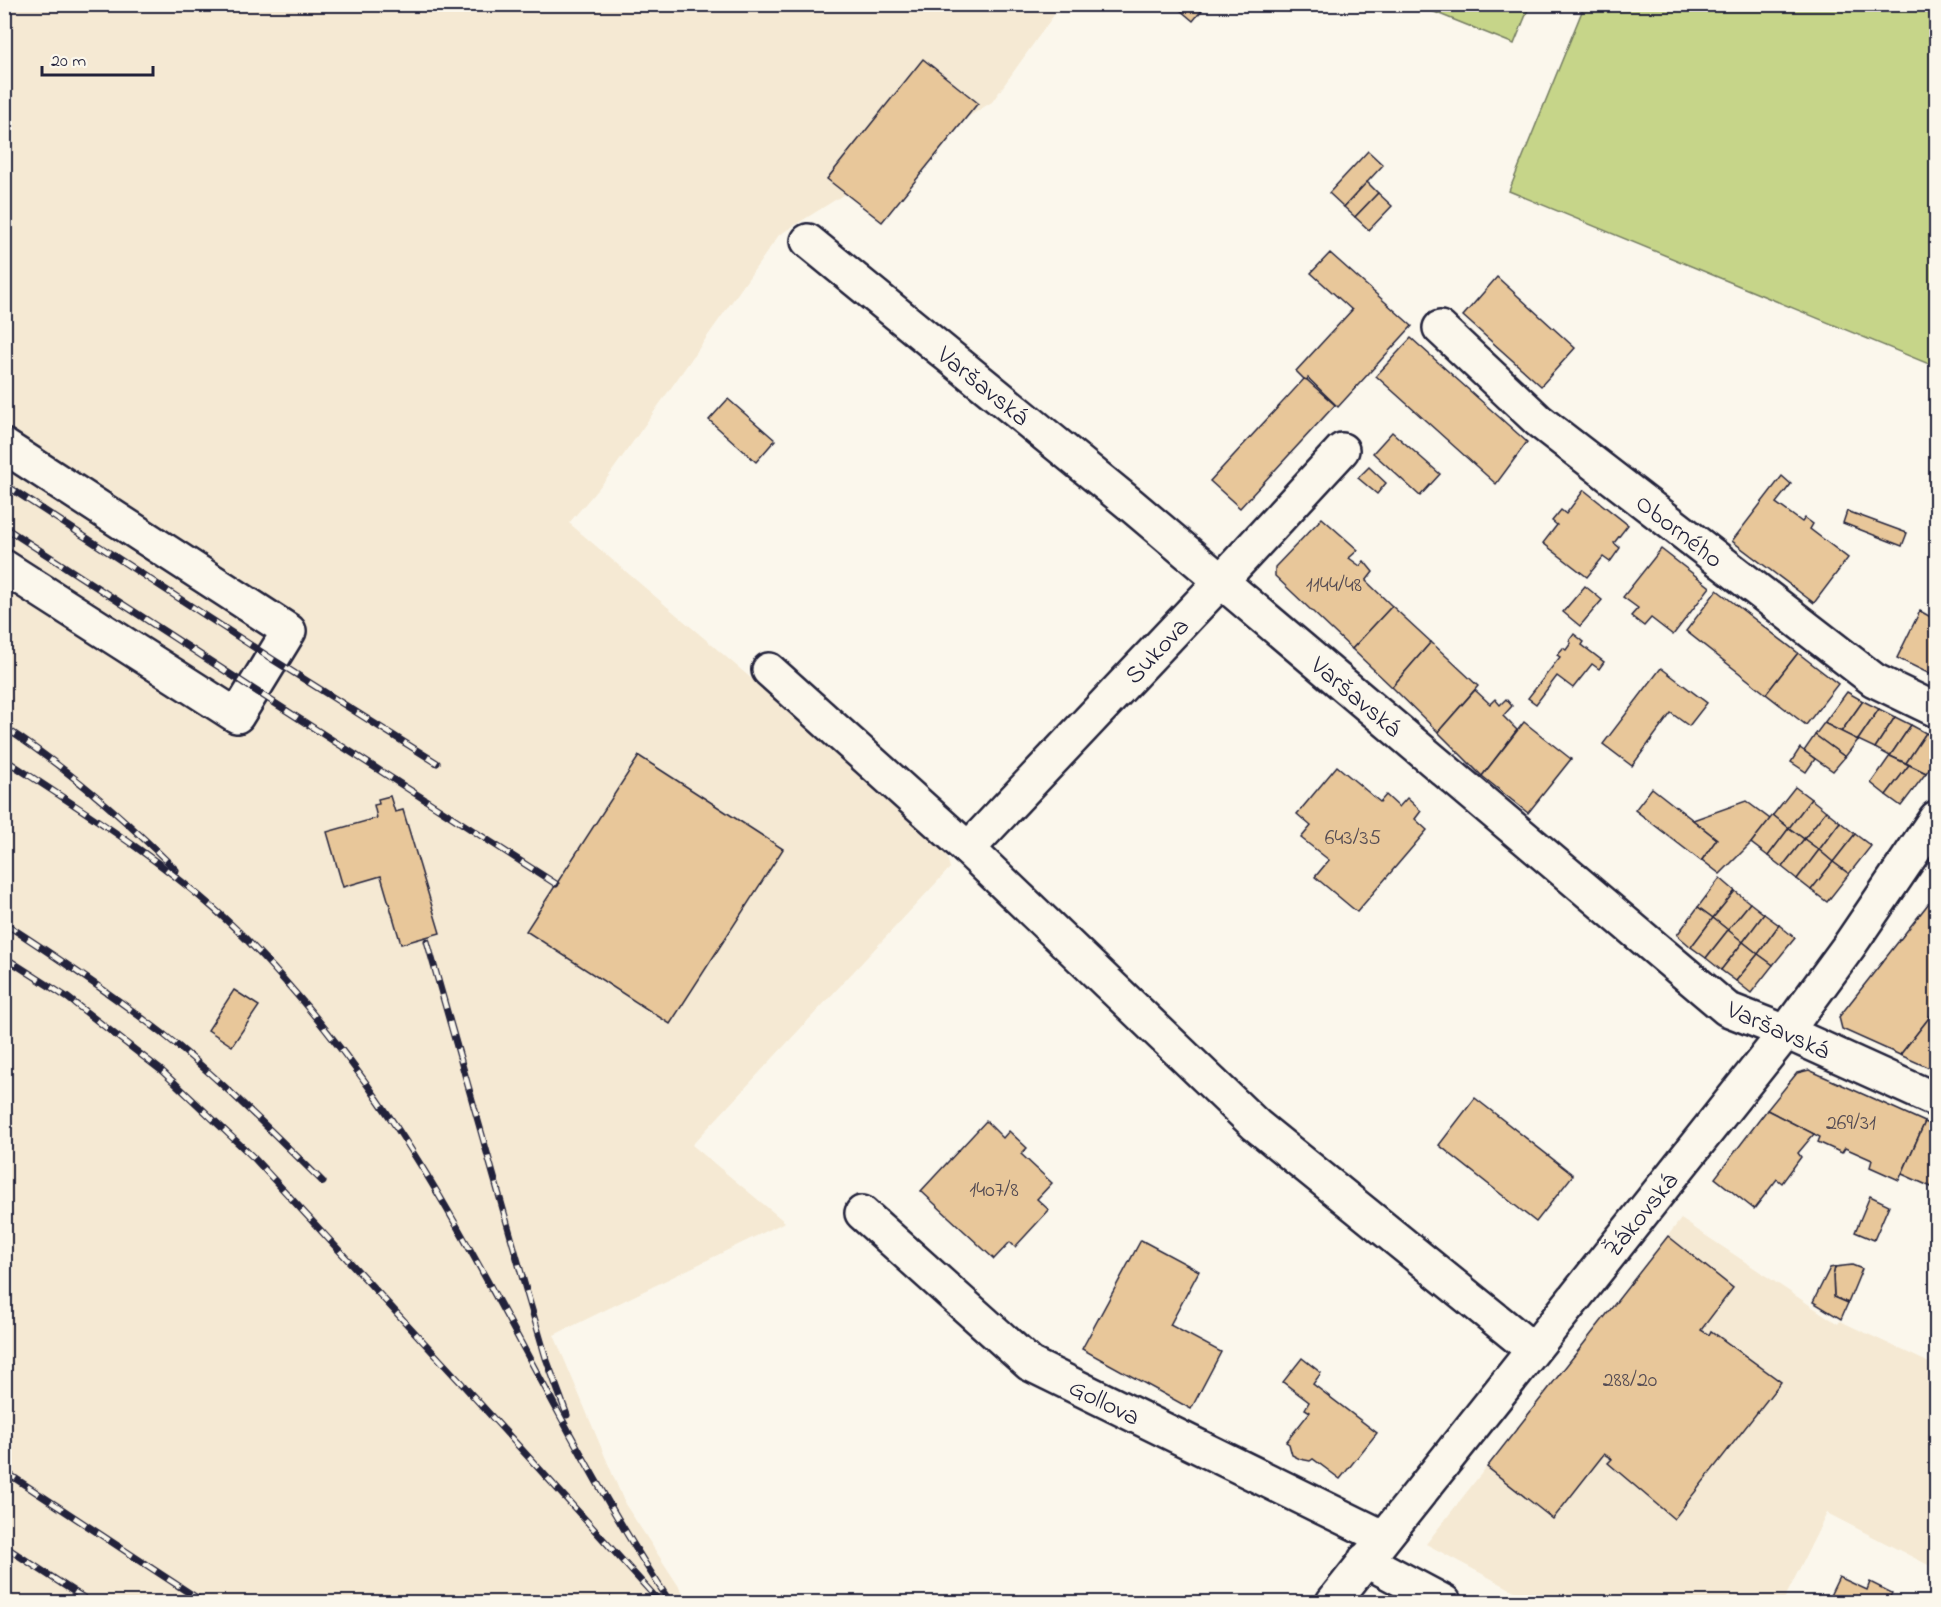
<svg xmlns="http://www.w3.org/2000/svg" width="1941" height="1607" font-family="'Indie Flower',sans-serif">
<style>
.built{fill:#f5e9d3}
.green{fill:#c6d589;stroke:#747c62;stroke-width:1.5}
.building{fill:#e8c79a;stroke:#22223b;stroke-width:1.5}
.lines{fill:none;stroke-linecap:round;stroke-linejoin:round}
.minor-casing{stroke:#22223b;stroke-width:38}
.minor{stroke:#fbf7ec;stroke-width:33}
.rail-casing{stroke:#22223b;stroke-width:7}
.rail{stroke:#fbf7ec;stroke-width:4.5;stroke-dasharray:14;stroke-linecap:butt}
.labels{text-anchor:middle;stroke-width:4.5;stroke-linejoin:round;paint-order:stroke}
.number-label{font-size:22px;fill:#544b53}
.street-label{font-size:26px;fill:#22223b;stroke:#fbf7ec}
</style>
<rect width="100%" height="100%" fill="#fbf7ec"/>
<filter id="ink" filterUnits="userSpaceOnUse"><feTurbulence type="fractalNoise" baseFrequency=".0167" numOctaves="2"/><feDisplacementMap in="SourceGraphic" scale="12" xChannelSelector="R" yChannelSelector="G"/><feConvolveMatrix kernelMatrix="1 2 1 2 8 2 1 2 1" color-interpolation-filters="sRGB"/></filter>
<g filter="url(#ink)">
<g class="built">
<path d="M5,5H1061L992,102L779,235L608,477L569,523L807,726L945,850L950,868L692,1145L785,1222L554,1335L625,1504L689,1602H5Z"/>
<path d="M1681,1219L1838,1324L1840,1321L1936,1366V1569L1827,1513L1783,1602H1535L1426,1544Z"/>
</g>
<g class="green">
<path d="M1585,4L1936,5V367L1509,191Z"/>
<path d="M1417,5L1530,4V5L1514,44Z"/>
</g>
<g class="building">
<path d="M1173,4H1207L1193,21Z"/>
<path d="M923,59L978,103L882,222L827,179Z"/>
<path d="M1368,151L1383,165L1344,207L1329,193Z"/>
<path d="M1367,182L1378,193L1355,217L1344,207Z"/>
<path d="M1378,193L1392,206L1369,230L1355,217Z"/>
<path d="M1330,253L1412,326L1338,407L1308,378L1306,381L1296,371L1352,310L1311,273Z"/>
<path d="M1497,277L1575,348L1541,386L1463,316Z"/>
<path d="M1411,338L1527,442L1496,484L1376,376Z"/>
<path d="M1304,379L1307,380L1335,405L1240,508L1210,481Z"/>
<path d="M728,399L775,440L756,462L709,420Z"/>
<path d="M1392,432L1440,474L1420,496L1373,453Z"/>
<path d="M1369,467L1386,483L1377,494L1358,478Z"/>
<path d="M1782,476L1791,484L1776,503L1802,522L1805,518L1813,524L1810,529L1848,558L1814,603L1732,541Z"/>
<path d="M1584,490L1628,525L1614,543L1620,548L1610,562L1603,557L1587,577L1543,543L1557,525L1552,521L1561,510L1566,514Z"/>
<path d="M1847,511L1907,533L1902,546L1843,523Z"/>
<path d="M1322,518L1358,550L1349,558L1360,566L1364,561L1373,572L1366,581L1392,606L1352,649L1275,576V567Z"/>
<path d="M1661,549L1710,587L1673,635L1651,618L1644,626L1631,616L1638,608L1623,597Z"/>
<path d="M1585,586L1602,600L1580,626L1563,612Z"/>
<path d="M1717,590L1798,653L1766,694L1686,631Z"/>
<path d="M1392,606L1431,642L1392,687L1352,649Z"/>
<path d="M1920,611L1936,620V677L1897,658Z"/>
<path d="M1574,634L1584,642L1582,645L1604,662L1599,669L1592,664L1573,688L1557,676L1536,704L1528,698L1560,657L1557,655L1563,648L1566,650L1571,643L1569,641Z"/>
<path d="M1431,642L1478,686L1438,732L1392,687Z"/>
<path d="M1798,653L1838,684L1806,725L1766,694Z"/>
<path d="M1661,668L1707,703L1689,726L1671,713L1632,766L1603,744Z"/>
<path d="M1475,690L1490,704L1495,699L1500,705L1506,699L1512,706L1503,716L1517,730L1482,776L1438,732Z"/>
<path d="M1847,692L1863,701L1841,732L1824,723Z"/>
<path d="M1863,701L1879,709L1858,740L1841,732Z"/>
<path d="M1879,709L1895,717L1875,748L1858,740Z"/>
<path d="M1895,717L1911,725L1890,756L1875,748Z"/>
<path d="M1524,722L1571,759L1528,813L1482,776Z"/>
<path d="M1824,723L1858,740L1845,757L1815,735Z"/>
<path d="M1911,725L1926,733L1906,763L1890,756Z"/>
<path d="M1926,733L1936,739V760L1926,773L1906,763Z"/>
<path d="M1815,735L1845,757L1833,771L1804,751Z"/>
<path d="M1800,748L1815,759L1806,772L1791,762Z"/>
<path d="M639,756L783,849L670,1024L526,931Z"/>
<path d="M1890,756L1909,765L1886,795L1871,783Z"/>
<path d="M1909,765L1926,773L1901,806L1886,795Z"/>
<path d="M1337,766L1380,802L1386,795L1399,807L1407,798L1421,811L1415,819L1427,830L1357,912L1315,877L1329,860L1301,838L1311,826L1297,814Z"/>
<path d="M1795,787L1811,799L1789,828L1773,815Z"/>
<path d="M1652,788L1717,839L1701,861L1635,810Z"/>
<path d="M390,796L395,812L403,810L440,933L401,944L381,876L343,887L327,832L377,818L374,805L379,804L378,799Z"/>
<path d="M1811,799L1826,811L1804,839L1789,828Z"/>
<path d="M1746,801L1770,819L1751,843L1720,874L1702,860L1717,839L1693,820Z"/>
<path d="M1826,811L1840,822L1819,850L1804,839Z"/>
<path d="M1773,815L1789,828L1768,856L1751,843Z"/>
<path d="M1840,822L1855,834L1833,862L1819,850Z"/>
<path d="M1789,828L1804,839L1782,867L1768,856Z"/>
<path d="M1855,834L1871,846L1849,874L1833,862Z"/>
<path d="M1804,839L1819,850L1797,879L1782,867Z"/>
<path d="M1819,850L1833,862L1811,890L1797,879Z"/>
<path d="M1833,862L1849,874L1827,902L1811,890Z"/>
<path d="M1720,878L1735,891L1713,918L1698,907Z"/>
<path d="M1735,891L1750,903L1728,930L1713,918Z"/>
<path d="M1936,894V1009L1900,1055L1842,1029L1839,1017Z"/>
<path d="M1750,903L1764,914L1743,942L1728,930Z"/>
<path d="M1698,907L1713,918L1691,947L1677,935Z"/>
<path d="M1764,914L1779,925L1758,954L1743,942Z"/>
<path d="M1713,918L1728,930L1706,958L1691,947Z"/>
<path d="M1779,925L1795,938L1773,965L1758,954Z"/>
<path d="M1728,930L1743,942L1721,970L1706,958Z"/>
<path d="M1743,942L1758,954L1736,981L1721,970Z"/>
<path d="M1758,954L1773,965L1751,993L1736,981Z"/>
<path d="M234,990L259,1006L232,1046L208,1030Z"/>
<path d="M1936,1009V1071L1900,1055Z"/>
<path d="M1809,1070L1925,1122L1899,1180L1870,1167L1872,1160L1845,1148L1842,1153L1818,1142L1820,1137L1767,1110L1797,1073Z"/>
<path d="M1475,1098L1573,1175L1536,1222L1439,1145Z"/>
<path d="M1767,1110L1814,1134L1798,1153L1801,1157L1782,1183L1777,1179L1754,1209L1715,1178Z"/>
<path d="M986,1121L1003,1138L1009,1131L1027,1148L1021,1154L1052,1183L1037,1199L1049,1210L1015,1247L1010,1242L994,1259L921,1191Z"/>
<path d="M1925,1122L1936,1127V1189L1902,1174Z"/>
<path d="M1870,1196L1889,1205L1874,1240L1855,1232Z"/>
<path d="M1668,1236L1733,1288L1701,1330L1709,1335L1711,1331L1781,1382L1674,1519L1608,1463L1612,1459L1604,1454L1553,1519L1487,1467Z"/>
<path d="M1141,1240L1199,1271L1170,1325L1221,1352L1191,1409L1082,1349Z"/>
<path d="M1852,1265L1862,1269L1848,1303L1834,1297L1833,1276L1835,1267Z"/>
<path d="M1835,1267L1833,1276L1834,1297L1848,1303L1841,1319L1813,1302L1830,1268Z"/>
<path d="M1302,1358L1321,1373L1313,1384L1377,1433L1340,1479L1313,1459L1310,1461L1300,1459L1292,1455L1289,1444L1286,1442L1310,1412L1305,1409L1309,1402L1283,1382Z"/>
<path d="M1839,1577L1867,1590L1870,1582L1892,1593L1888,1600L1893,1602H1827Z"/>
</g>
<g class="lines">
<g class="minor-casing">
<g id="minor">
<path d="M808,241L1130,504L1727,1009L1786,1032L1936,1100"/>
<path d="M1440,328L1539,421L1874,680L1936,710"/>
<path d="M4,446L289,631L237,716L4,567"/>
<path d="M769,670L968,849L1256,1125L1532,1349"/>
<path d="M968,849L1221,581L1342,450"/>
<path d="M862,1213L1030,1364L1383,1537"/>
<path d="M1365,1560L1444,1602"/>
<path d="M1333,1602L1786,1032L1849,946L1936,818"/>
</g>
</g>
<use href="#minor" class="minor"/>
<g class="rail-casing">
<g id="rail">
<path d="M4,484L272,659L437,763"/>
<path d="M4,527L253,689L556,884"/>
<path d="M4,727C67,768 123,817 176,870"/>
<path d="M4,759C88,814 176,868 246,939C321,1016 386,1105 440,1197C519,1331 584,1473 670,1602"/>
<path d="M4,923C58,958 111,994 162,1033C218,1077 272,1132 323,1182"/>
<path d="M427,941L524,1283L546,1358L567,1415"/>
<path d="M4,957L68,998L162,1071L254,1158L464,1386L660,1602"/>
<path d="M4,1471L203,1602"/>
<path d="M4,1546L90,1602"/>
</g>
</g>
<use href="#rail" class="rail"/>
</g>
</g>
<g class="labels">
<g class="number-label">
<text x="1334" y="591">1144/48</text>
<text x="1353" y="844">643/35</text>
<text x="1851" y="1129">269/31</text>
<text x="994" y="1196">1407/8</text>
<text x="1630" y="1386">288/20</text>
</g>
<g class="street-label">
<text transform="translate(984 385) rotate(39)" y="9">Varšavská</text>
<text transform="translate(1680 530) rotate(38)" y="9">Oborného</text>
<text transform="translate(1156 650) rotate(-47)" y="9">Sukova</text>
<text transform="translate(1357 696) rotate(40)" y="9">Varšavská</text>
<text transform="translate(1779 1029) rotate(24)" y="9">Varšavská</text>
<text transform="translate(1640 1214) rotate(-51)" y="9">Žákovská</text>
<text transform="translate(1105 1401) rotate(26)" y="9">Gollova</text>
</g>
</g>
<rect width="1941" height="1607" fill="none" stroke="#fbf7ec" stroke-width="24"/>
<rect x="12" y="12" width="1917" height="1583" fill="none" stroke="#22223b" stroke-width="2" filter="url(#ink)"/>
<path d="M42 66v9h111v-9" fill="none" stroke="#22223b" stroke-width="3"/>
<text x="51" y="66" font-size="18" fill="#22223b" stroke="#fbf7ec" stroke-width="4.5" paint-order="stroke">20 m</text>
</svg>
